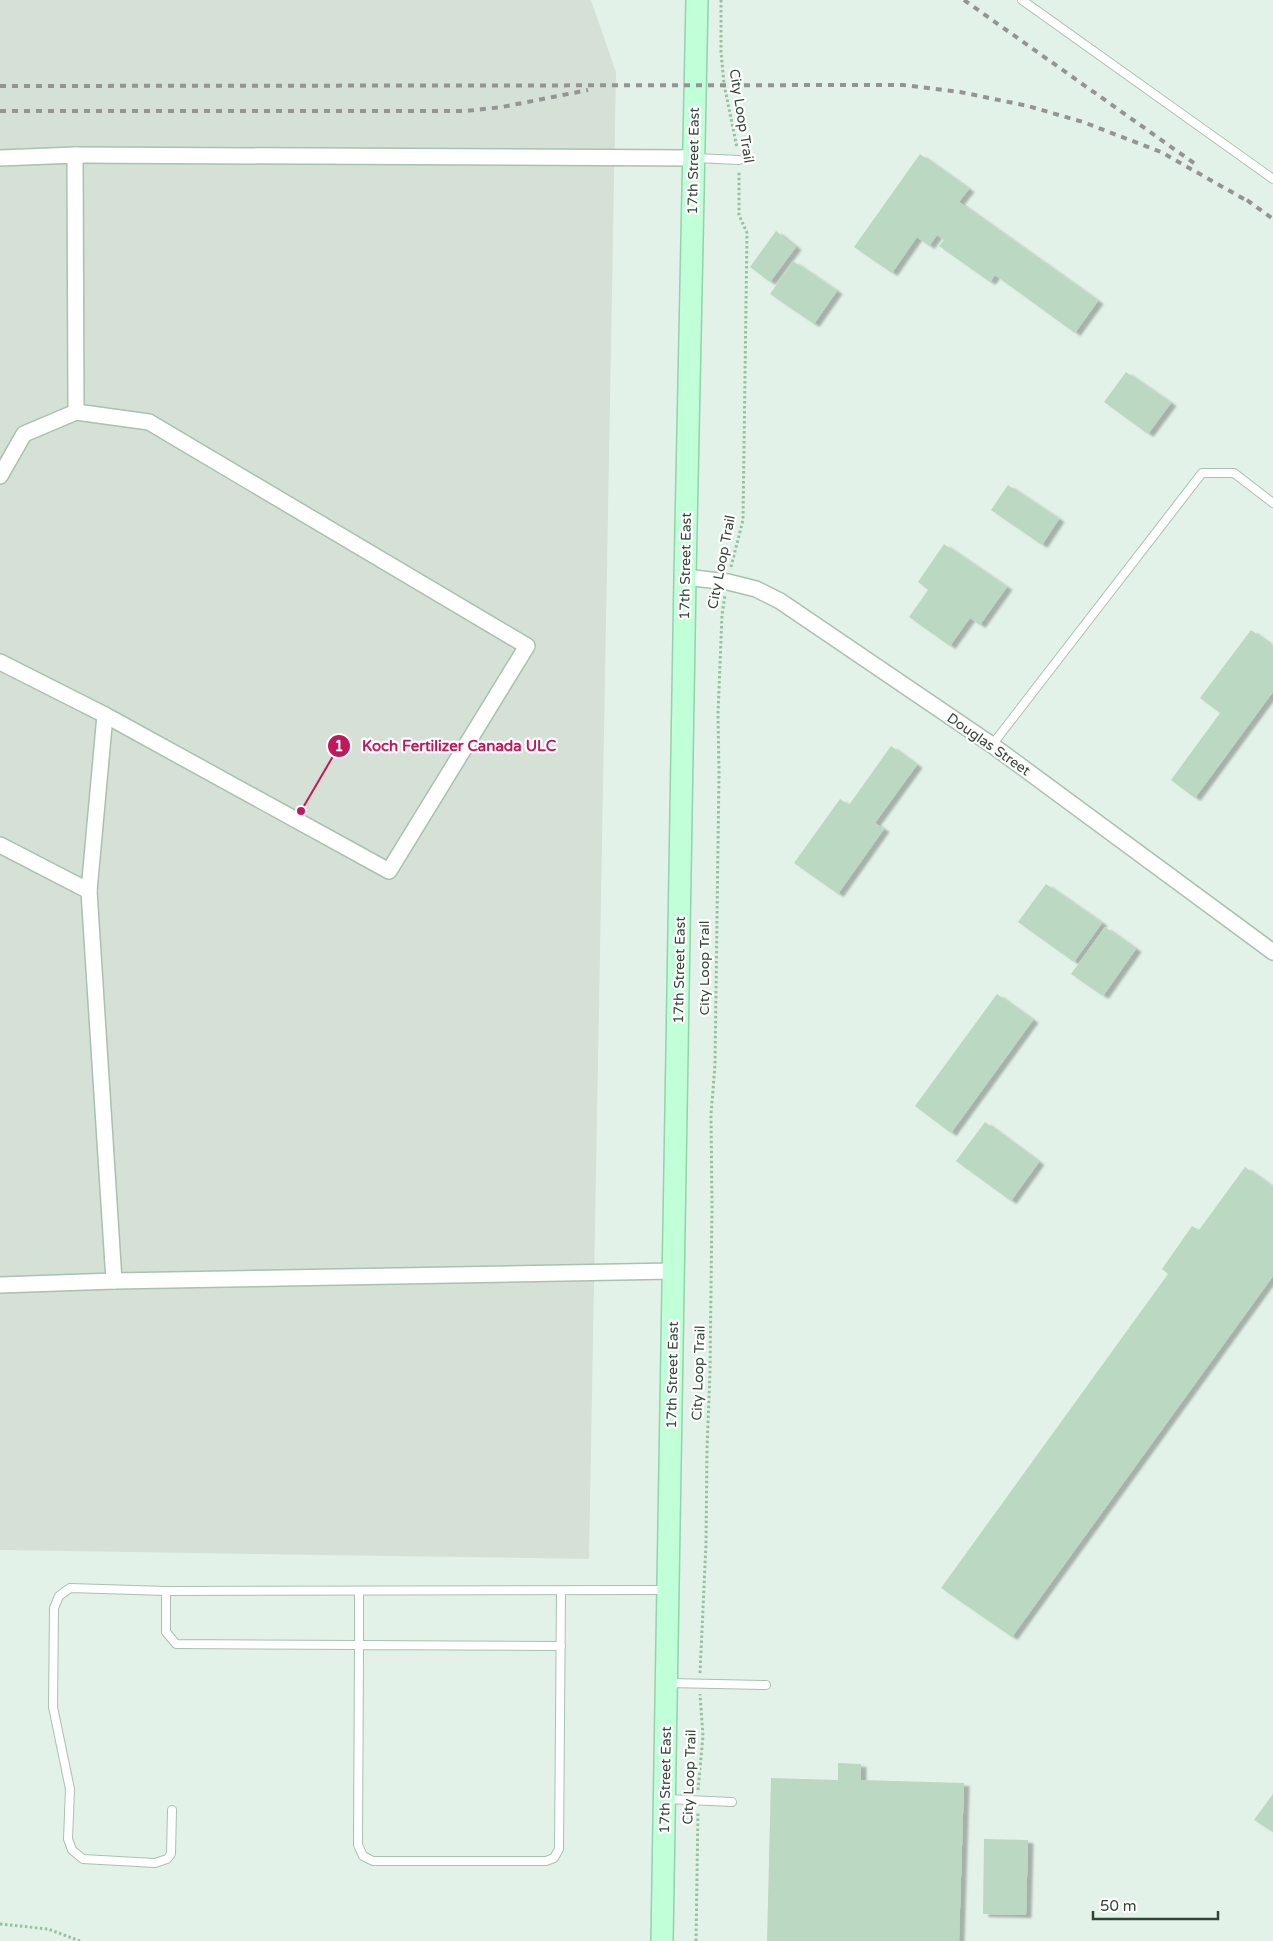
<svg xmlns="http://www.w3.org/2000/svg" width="1273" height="1941" font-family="'Varela Round',sans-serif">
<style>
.industrial{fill:#d5e1d7}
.building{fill:#bbd8c2;filter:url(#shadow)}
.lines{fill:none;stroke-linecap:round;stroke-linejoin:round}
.service-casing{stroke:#a8c1b0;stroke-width:10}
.minor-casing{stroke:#a8c1b0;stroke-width:18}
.secondary-casing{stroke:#90d4a9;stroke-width:24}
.path{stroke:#96c1a1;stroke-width:3;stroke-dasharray:2.5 2.5;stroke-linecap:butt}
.service{stroke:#fff;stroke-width:8}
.minor{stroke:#fff;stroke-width:15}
.secondary{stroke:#c1ffd8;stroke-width:21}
.rail{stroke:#949494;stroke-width:4;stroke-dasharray:6 6;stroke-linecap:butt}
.labels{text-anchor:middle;stroke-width:4.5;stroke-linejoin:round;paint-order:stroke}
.street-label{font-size:14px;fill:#334437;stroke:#fff}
.leader{fill:none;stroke:#c2185b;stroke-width:2}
.callout-dot{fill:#c2185b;stroke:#fff;stroke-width:2}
.mark-label{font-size:15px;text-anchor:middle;font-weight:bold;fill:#fff}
.callout-label{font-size:15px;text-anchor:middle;font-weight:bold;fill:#c2185b;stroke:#fff;stroke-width:4.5;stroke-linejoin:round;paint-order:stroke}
</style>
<defs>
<filter id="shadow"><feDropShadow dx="5.5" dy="3" stdDeviation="1" flood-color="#0004"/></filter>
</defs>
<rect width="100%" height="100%" fill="#e3f2e8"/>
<path class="industrial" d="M0,0H591L616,72L589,1559L0,1550Z"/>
<g class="building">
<path d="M920,154L969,189L959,202L1098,301L1075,333L995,275L990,282L939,246L944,240L937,235L929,246L917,237L892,273L854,247Z"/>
<path d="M776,231L796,247L770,282L750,267Z"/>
<path d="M793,261L837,291L814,324L770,294Z"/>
<path d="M1126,372L1171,403L1148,434L1104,402Z"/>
<path d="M1008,485L1059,519L1042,545L991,510Z"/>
<path d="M944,544L1007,587L980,625L970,618L950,646L909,617L928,590L918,582Z"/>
<path d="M1251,630L1273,646V692L1195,798L1171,780L1220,713L1200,698Z"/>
<path d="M891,746L917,765L875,823L884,829L838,894L794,863L840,799L849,805Z"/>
<path d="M1046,884L1102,923L1074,962L1018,922Z"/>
<path d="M1105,927L1136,949L1103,996L1071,974Z"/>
<path d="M997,994L1033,1020L951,1133L915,1106Z"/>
<path d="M985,1122L1039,1162L1011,1201L956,1161Z"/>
<path d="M1245,1167L1273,1187V1276L1012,1637L941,1588L1168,1274L1162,1269L1192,1226L1199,1230Z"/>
<path d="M838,1763L861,1764V1780L964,1783L959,1941H767L771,1778L838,1780Z"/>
<path d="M1273,1794V1832L1254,1820Z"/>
<path d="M984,1839L1028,1840L1026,1915L983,1914Z"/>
</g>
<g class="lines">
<g class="service-casing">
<g id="service">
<path d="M1022,0L1273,179"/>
<path d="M696,158L739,160"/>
<path d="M992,745L1202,473H1234L1273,503"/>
<path d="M166,1591V1632L176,1644L359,1645V1591"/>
<path d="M561,1591L559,1849L554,1858L546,1861H373L363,1856L358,1845L359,1645L561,1646"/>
<path d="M668,1683L766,1685"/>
<path d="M667,1799L732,1802"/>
<path d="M172,1810L171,1854L167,1859L155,1863L83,1859L72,1850L68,1839L70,1789L53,1707L54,1608L59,1596L70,1588L166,1591L666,1590"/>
</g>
</g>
<g class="minor-casing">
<g id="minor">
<path d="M75,155L693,158"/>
<path d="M0,158L75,155L76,412"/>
<path d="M0,476L24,434L76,412L149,422L527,646L389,871L105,715L0,662"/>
<path d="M685,577L728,582L756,589L780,601L992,745L1273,952"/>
<path d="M105,715L89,891L114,1281"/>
<path d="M0,845L89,891"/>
<path d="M0,1285L114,1281L674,1271"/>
</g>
</g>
<g class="secondary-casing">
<path id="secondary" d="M662,1941L685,577L697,0"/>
</g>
<g class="path">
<path d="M721,0V52L724,84L737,148"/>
<path d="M731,567L743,520L747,233L739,215V172"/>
<path d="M700,1673L706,1544L707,1449L710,1372L712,1206L711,1114L715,1065L719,774L718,714L722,615L725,595"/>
<path d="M698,1790L703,1736L700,1694"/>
<path d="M0,1924L48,1929L80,1941"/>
<path d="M696,1941L698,1812"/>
</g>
<use href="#service" class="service"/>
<use href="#minor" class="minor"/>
<use href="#secondary" class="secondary"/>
<g class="rail">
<path d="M964,0L1198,166"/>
<path d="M0,86L903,85L960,92L1028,106L1083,122L1161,152L1251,203"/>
<path d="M0,111H466L502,107L588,90"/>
<path d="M1247,200L1273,219"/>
</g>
</g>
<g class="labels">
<g class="street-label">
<text transform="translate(742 116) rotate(81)" y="5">City Loop Trail</text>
<text transform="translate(693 161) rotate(-89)" y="5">17th Street East</text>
<text transform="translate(721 562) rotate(-79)" y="5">City Loop Trail</text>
<text transform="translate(685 566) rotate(-89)" y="5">17th Street East</text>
<text transform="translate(989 744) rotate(35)" y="5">Douglas Street</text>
<text transform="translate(704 968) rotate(-90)" y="5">City Loop Trail</text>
<text transform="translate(679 970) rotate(-89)" y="5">17th Street East</text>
<text transform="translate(698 1373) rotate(-88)" y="5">City Loop Trail</text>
<text transform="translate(672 1375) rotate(-89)" y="5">17th Street East</text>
<text transform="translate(689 1777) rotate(-88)" y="5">City Loop Trail</text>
<text transform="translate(665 1780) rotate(-89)" y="5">17th Street East</text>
</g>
</g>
<path class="leader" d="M301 811L339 746"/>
<g class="callout-dot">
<circle cx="301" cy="811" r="5"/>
<circle cx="339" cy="746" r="12"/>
</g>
<g class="mark-label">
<text x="339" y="751">1</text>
</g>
<g class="callout-label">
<text x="459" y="751">Koch Fertilizer Canada ULC</text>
</g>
<path d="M1093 1911v8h125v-8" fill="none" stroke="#334437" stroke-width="2.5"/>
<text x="1100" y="1911" font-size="15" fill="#334437" stroke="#ffffff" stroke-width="4" paint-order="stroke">50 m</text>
</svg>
